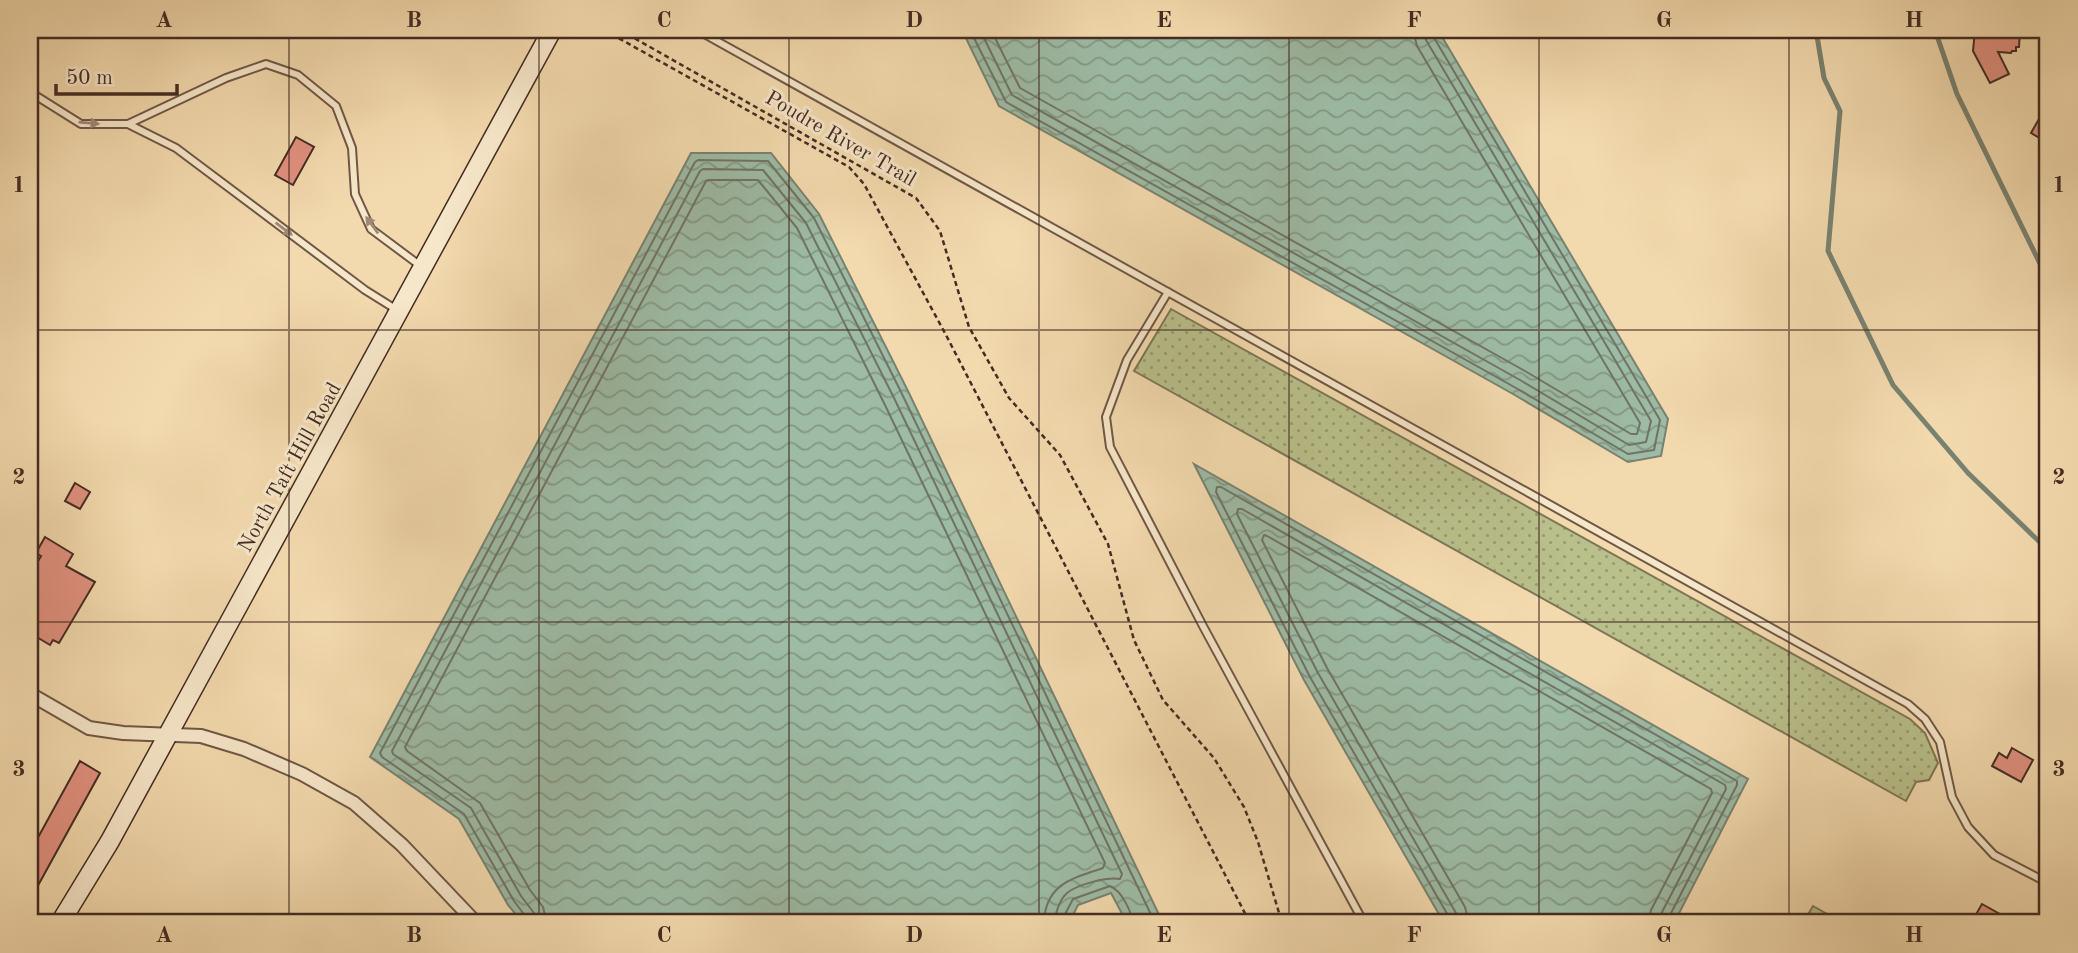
<svg xmlns="http://www.w3.org/2000/svg" width="2078" height="953" font-family="'Old Standard TT',serif">
<style>
.grass{fill:url(#grass-dots);stroke:#7e7657;stroke-width:2}
.water{fill:url(#water-waves);stroke:#798271;stroke-width:2}
.lines{fill:none;stroke-linecap:round;stroke-linejoin:round}
.shore{stroke:#707464;stroke-width:2}
.stream{stroke:#798271;stroke-width:5}
.building{fill:#e29180;stroke:#442c23;stroke-width:2}
.lane-casing{stroke:#705846;stroke-width:10}
.street-casing{stroke:#705846;stroke-width:16}
.secondary-casing{stroke:#442c23;stroke-width:21}
.path{stroke:#442c23;stroke-width:2.5;stroke-dasharray:5 3.5;stroke-linecap:butt}
.lane{stroke:#f7e7ca;stroke-width:6}
.street{stroke:#f7e7ca;stroke-width:12}
.secondary{stroke:#f7e7ca;stroke-width:18}
.oneway{fill:#9e8a76}
.grid{fill:none;stroke:#442c23;stroke-width:2;stroke-opacity:0.55}
.labels{text-anchor:middle;stroke-width:6;stroke-linejoin:round;paint-order:stroke}
.street-label{font-size:21px;fill:#442c23;stroke:#f7e7ca}
.neatline{fill:none;stroke:#442c23;stroke-width:2.5}
.grid-label{font-size:23px;text-anchor:middle;font-weight:bold;fill:#442c23}
</style>
<defs>
<pattern id="grass-dots" width="8" height="8" patternUnits="userSpaceOnUse" patternTransform="scale(1.75)"><rect width="8" height="8" fill="#b9c08b"/><path d="M2 2h.1M6 6h.1" fill="none" stroke="#989c71" stroke-width="1.8" stroke-linecap="round"/></pattern>
<pattern id="water-waves" width="16" height="10" patternUnits="userSpaceOnUse" patternTransform="scale(1.75)"><rect width="16" height="10" fill="#9dbba5"/><path d="M0 5q4-4 8 0t8 0" fill="none" stroke="#829886"/></pattern>
</defs>
<rect width="100%" height="100%" fill="#f3daae"/>
<filter id="stains"><feTurbulence type="fractalNoise" baseFrequency=".00286" numOctaves="4"/><feColorMatrix values="0 0 0 0 .2 0 0 0 0 .09 0 0 0 0 .02 0 0 0 .5 -.17"/></filter>
<radialGradient id="worn" r=".72"><stop offset=".6" stop-color="#630" stop-opacity="0"/><stop offset="1" stop-color="#630" stop-opacity=".3"/></radialGradient>
<g class="grass">
<path d="M1171,309L1910,719L1925,733L1938,763L1929,780L1916,782L1906,801L1134,371Z"/>
<path d="M1813,906L1843,923H1803Z"/>
</g>
<g class="water">
<path d="M962,30H1438L1668,419L1661,456L1628,462L1513,394L999,106Z"/>
<path d="M691,153H771L819,214L908,391L1163,923H1127L1111,893L1078,905L1069,923H523L508,905L459,819L370,757Z"/>
<path d="M1194,464L1748,779L1674,923H1444L1304,680Z"/>
</g>
<g class="lines">
<g class="shore">
<path d="M970,30L1006,102L1516,388L1628,454L1654,450L1660,420L1433,36L1432,30"/>
<path d="M980,30L1012,95L1520,380L1629,445L1646,442L1651,421L1426,40L1423,30"/>
<path d="M991,30L1020,88L1525,371L1631,434H1637L1640,423L1417,46L1413,30"/>
<path d="M527,923L526,917L514,901L464,814L382,757L380,753L695,162L698,160L768,161L814,218L902,394L1155,923"/>
<path d="M536,923L534,913L521,896L471,808L393,754L392,751L700,171L703,169L763,170L806,223L894,398L1122,874L1120,879C1107,877 1078,884 1067,893C1060,899 1055,914 1054,923"/>
<path d="M547,923L543,907L530,890L480,803L407,751L405,747L706,181L709,180H758L797,228L884,403L1105,863L1103,868C1073,878 1045,884 1044,923"/>
<path d="M1063,923V918L1073,899L1110,886C1122,891 1131,911 1133,923"/>
<path d="M1450,923L1449,917L1310,677L1216,492L1217,487H1221L1737,781V785L1669,917L1668,923"/>
<path d="M1458,923L1456,913L1318,673L1237,514L1238,509H1242L1725,785L1726,789L1661,914L1659,923"/>
<path d="M1469,923L1465,907L1327,668L1262,540L1264,535L1267,536L1711,789L1712,793L1651,910L1648,923"/>
</g>
<g class="stream">
<path d="M1816,30L1824,78L1840,111L1828,251L1893,385L1968,473L2048,550"/>
<path d="M1935,30L1957,94L2048,280"/>
</g>
</g>
<g class="building">
<path d="M1975,30H2020L2019,47H2016V51H2012L2011,53L1998,52L2009,74L1990,83L1973,51Z"/>
<path d="M2048,103V143L2031,133Z"/>
<path d="M296,137L314,147L293,185L275,175Z"/>
<path d="M75,483L90,492L80,509L65,501Z"/>
<path d="M45,537L73,554L66,566L95,582L59,643L53,640L50,645L30,633V575L41,556L36,553Z"/>
<path d="M2012,748L2033,760L2021,782L1992,766L1999,753L2007,758Z"/>
<path d="M80,761L100,773L30,900V852Z"/>
<path d="M1982,904L2016,923H1971Z"/>
</g>
<g class="lines">
<g class="lane-casing">
<g id="lane">
<path d="M697,30L1908,704L1925,719L1940,742L1952,797L1968,827L1994,855L2048,883"/>
<path d="M30,92L81,124H128L176,148L365,290L397,310"/>
<path d="M128,124L226,78L266,64L298,75L336,106L352,148L355,194L371,229L422,267"/>
<path d="M1168,292L1127,360L1106,417L1110,447L1204,628L1364,923"/>
</g>
</g>
<g class="street-casing">
<path id="street" d="M30,694L89,728L123,733L201,736L244,749L302,774L354,803L402,845L476,923"/>
</g>
<g class="secondary-casing">
<path id="secondary" d="M60,923L110,841L552,30"/>
</g>
<g class="path">
<path d="M604,30L849,167L864,184L946,335L1250,923"/>
<path d="M620,30L916,198L940,231L969,327L1009,398L1060,455L1108,544L1134,640L1163,700L1214,758L1244,807L1258,842L1282,923"/>
</g>
<use href="#lane" class="lane"/>
<use href="#street" class="street"/>
<use href="#secondary" class="secondary"/>
</g>
<defs><path id="oneway-solid" d="M-6-.8H1V-3.2L6.5 0L1 3.2V.8H-6Z" transform="scale(1.75)"/></defs>
<g class="oneway">
<use href="#oneway-solid" transform="translate(89 123) rotate(5)"/>
<use href="#oneway-solid" transform="translate(372 225) rotate(-126)"/>
<use href="#oneway-solid" transform="translate(284 229) rotate(37)"/>
</g>
<path class="grid" d="M289,30V923M539,30V923M789,30V923M1039,30V923M1289,30V923M1539,30V923M1789,30V923M30,330H2048M30,622H2048"/>
<g class="labels">
<g class="street-label">
<text transform="translate(841 138) rotate(30)" y="7">Poudre River Trail</text>
<text transform="translate(289 467) rotate(-61)" y="7">North Taft Hill Road</text>
</g>
</g>
<rect width="2078" height="953" fill="none" stroke="#f3daae" stroke-width="77"/>
<path d="M56 84v10h121v-10" fill="none" stroke="#442c23" stroke-width="3.5"/>
<text x="66" y="84" font-size="21" fill="#442c23" stroke="#f7e7ca" stroke-width="5" paint-order="stroke">50 m</text>
<rect x="38" y="38" width="2001" height="876" class="neatline"/>
<g class="grid-label">
<text x="164" y="27">A</text>
<text x="414" y="27">B</text>
<text x="664" y="27">C</text>
<text x="914" y="27">D</text>
<text x="1164" y="27">E</text>
<text x="1414" y="27">F</text>
<text x="1664" y="27">G</text>
<text x="1914" y="27">H</text>
<text x="19" y="192">1</text>
<text x="2059" y="192">1</text>
<text x="19" y="484">2</text>
<text x="2059" y="484">2</text>
<text x="19" y="776">3</text>
<text x="2059" y="776">3</text>
<text x="164" y="942">A</text>
<text x="414" y="942">B</text>
<text x="664" y="942">C</text>
<text x="914" y="942">D</text>
<text x="1164" y="942">E</text>
<text x="1414" y="942">F</text>
<text x="1664" y="942">G</text>
<text x="1914" y="942">H</text>
</g>
<rect width="100%" height="100%" filter="url(#stains)"/>
<rect width="100%" height="100%" fill="url(#worn)"/>
</svg>
